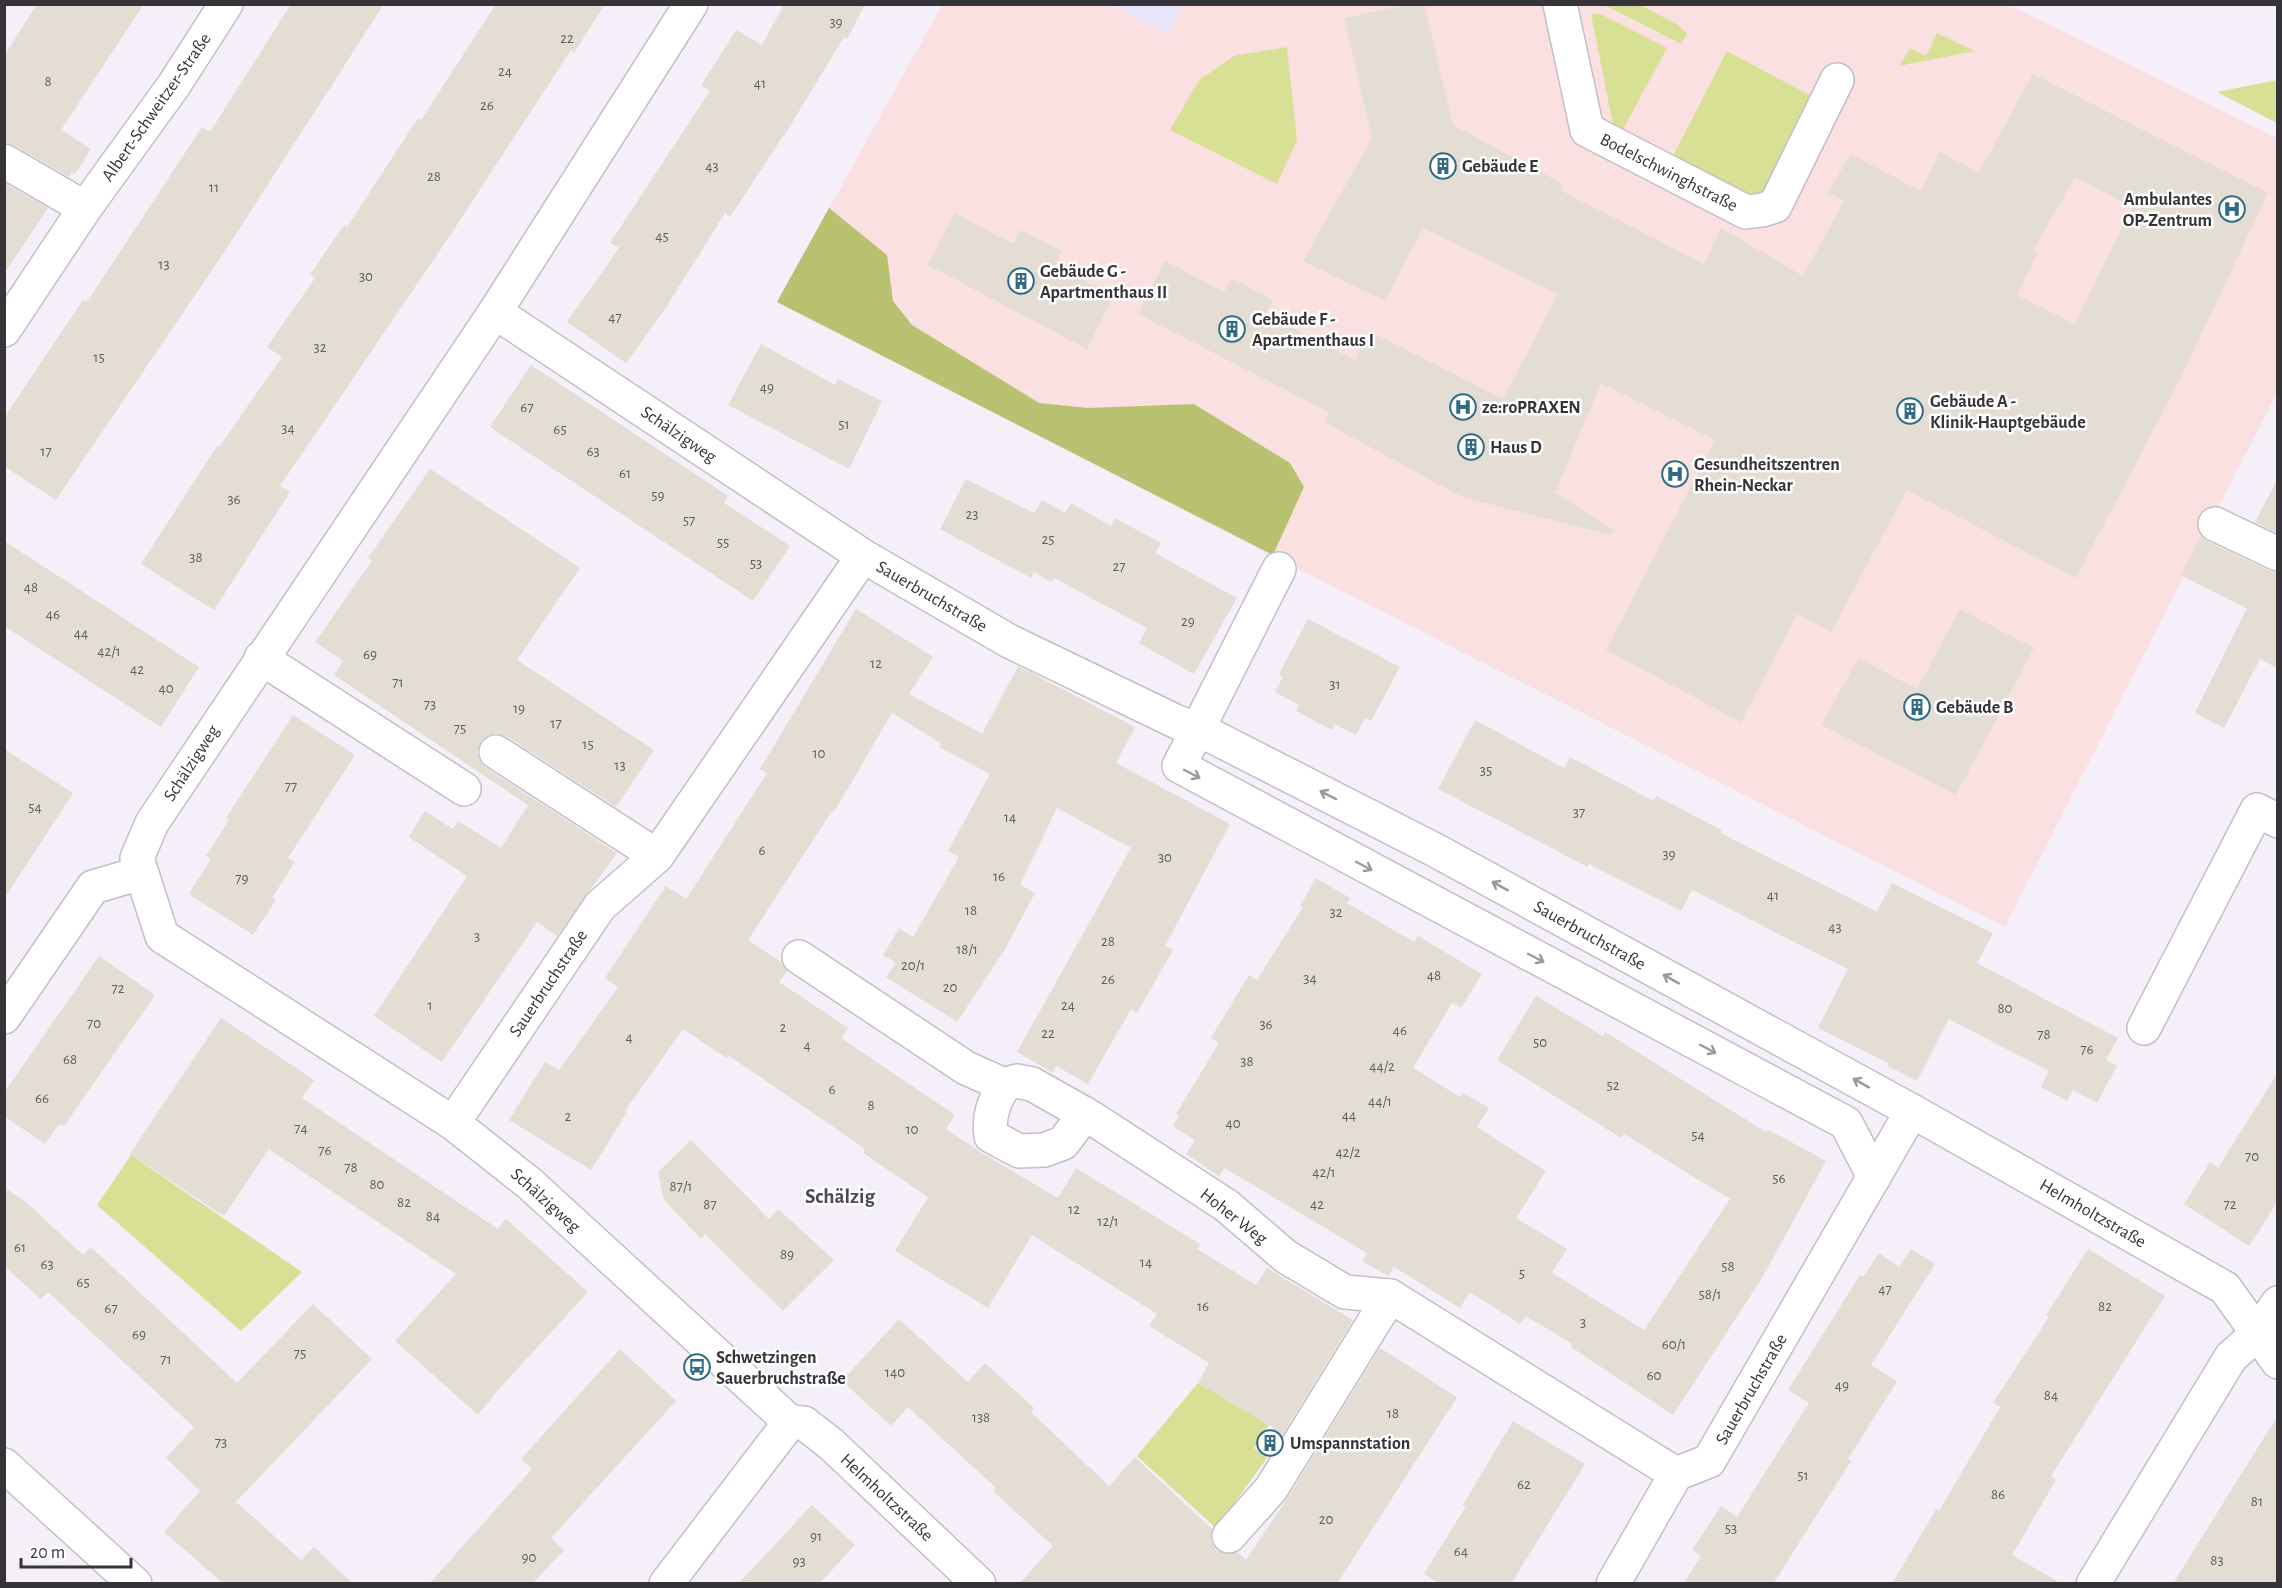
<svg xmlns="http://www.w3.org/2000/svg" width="2282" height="1588" font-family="'Alegreya Sans',sans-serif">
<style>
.education{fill:#e8e4fa}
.medical{fill:#fbe0e1}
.green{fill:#d7e095}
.forest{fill:#b8c16f}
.building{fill:#e3ddd4;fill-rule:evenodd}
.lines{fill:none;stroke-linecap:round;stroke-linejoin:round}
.minor-casing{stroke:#c3bec7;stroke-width:36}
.minor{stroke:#fff;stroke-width:33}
.oneway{stroke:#9a9a9c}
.labels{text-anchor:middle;stroke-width:5;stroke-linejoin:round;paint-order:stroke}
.number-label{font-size:15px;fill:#615e5f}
.street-label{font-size:18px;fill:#363438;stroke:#fff}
.poi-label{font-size:18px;font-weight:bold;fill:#363438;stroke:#fff;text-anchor:start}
.quarter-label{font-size:21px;font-weight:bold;fill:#4e4a52;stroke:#fff}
</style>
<rect width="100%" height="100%" fill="#f4eff9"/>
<path class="education" d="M1110,5H1183L1168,34Z"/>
<path class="medical" d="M1183,4L2010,5L2277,138V393L2005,927L1306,573L777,302L942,5H1109L1168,34Z"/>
<g class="green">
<path d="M1604,5H1641L1678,25L1687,34L1681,44Z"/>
<path d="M1591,14H1601L1667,48L1621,133L1614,130Z"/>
<path d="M1937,33L1975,51L1899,66L1910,48L1926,56Z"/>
<path d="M1287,47L1297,140L1277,184L1170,130L1199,80L1234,56Z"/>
<path d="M1727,51L1811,96L1814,105L1767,190C1738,203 1697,173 1671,160Z"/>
<path d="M2277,80V123L2217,92Z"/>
<path d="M131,1155L302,1272L241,1331L97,1205Z"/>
<path d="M1198,1383L1269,1425L1254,1448L1267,1458L1216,1528L1137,1456Z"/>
</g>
<path class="forest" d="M829,208L887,255L893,301L912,325L1039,403L1088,408L1194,404L1290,463L1304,487L1273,555L777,302Z"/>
<g class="building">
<path d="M37,4H144L61,130L91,149L75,174L72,172L69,177L13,145L4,142V56Z"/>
<path d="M291,4H384L227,248L56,500L4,466V418L83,300L87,302L202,127L210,132Z"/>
<path d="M496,4H605L574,53L571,50L451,234L280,486L290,492L214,610L141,564L217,446L219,447L282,357L267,347L315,278L310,275L344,225L347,227L418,118L421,120Z"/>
<path d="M784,4H865L847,39L844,37L784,136H783L730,217L725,213L663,312L626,363L567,322L619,248L610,243L710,91L701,86L736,30L762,45Z"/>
<path d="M1411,4H1424L1453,125L1563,184L1560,190L1704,264L1721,228L1803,276L1844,201L1828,193L1850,154L1921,191L1939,152L1979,172L2033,74L2268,193L2180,379L2076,578L1907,490L1831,632L1797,614L1741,722L1606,650L1715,440L1601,383L1555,493L1614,530L1611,535L1462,497L1324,422L1329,412L1138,314L1165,261L1224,292L1231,278L1273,300L1265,313L1355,360L1369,331L1503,399L1558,294L1423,228L1385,301L1303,261L1372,138L1344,18ZM2075,177L2132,207L2075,324L2017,295L2038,253L2033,251Z"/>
<path d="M4,183L48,208L4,274Z"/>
<path d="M955,213L1013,244L1021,230L1062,251L1055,265L1114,296L1087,349L928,265Z"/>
<path d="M761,344L835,385L838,379L882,401L849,469L728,405Z"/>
<path d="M531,365L728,496L724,503L790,546L753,601L490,427Z"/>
<path d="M430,469L580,568L517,660L654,750L616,807L506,736L496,733L487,736L481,741L477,752L480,761L486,768L617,853L557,936L537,922L442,1062L374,1016L467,876L409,837L425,811L453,829L458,821L501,848L528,805L334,675L343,661L315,642L372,561L368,558Z"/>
<path d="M966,479L1034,513L1042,500L1065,513L1071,503L1111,526L1115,518L1161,543L1155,553L1237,598L1194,674L1139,643L1147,628L1054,578L1052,582L1034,572L1031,578L940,529Z"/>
<path d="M2277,480V533L2255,522Z"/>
<path d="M2201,536L2207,541L2270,571L2277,572V668L2260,659L2224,728L2195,713L2247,608L2181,575Z"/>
<path d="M4,541L199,667L161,727L4,626Z"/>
<path d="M856,609L933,657L909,694L982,734L1018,666L1135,727L1116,763L1230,824L1165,946L1173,950L1137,1013L1131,1009L1088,1084L1056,1066L1053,1073L1017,1052L1131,848L1057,808L1020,885L1035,893L1004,951L957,1022L886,977L896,963L883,955L899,928L913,937L959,857L948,851L990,774L939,747L941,743L892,713L834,812L832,811L748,940L781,962L787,971L779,982L848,1028L841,1038L955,1115L946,1129L982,1153L1058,1198L1076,1168L1200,1244L1197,1249L1256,1285L1267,1268L1353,1320L1271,1453L1261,1447L1274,1428L1198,1383L1209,1363L1149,1326L1157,1314L1032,1235L988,1308L895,1251L928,1197L863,1153L865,1149L832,1126L728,1055L726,1058L683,1029L625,1111L627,1112L591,1170L509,1120L545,1062L559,1070L618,987L605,978L666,886L686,899L767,773L760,769Z"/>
<path d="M1960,609L2034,648L1956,795L1822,725L1858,658L1917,689Z"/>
<path d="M1308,619L1400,667L1371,721L1365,718L1356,735L1335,724L1332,730L1296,711L1299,705L1275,692L1283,677L1279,674Z"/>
<path d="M293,715L355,755L288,858L295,862L272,898L276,900L253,935L189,894L211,859L206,856L229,820L226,818Z"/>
<path d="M1475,720L1564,768L1570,757L1654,801L1656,796L1722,830L1721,833L1877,912L1892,883L1993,933L1977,963L2118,1038L2106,1060L2117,1066L2097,1103L2073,1090L2067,1101L2041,1087L2049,1071L1949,1019L1917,1081L1887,1066L1888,1063L1818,1028L1848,969L1692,890L1681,911L1589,864L1588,867L1438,789Z"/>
<path d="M4,749L73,793L4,899Z"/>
<path d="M1316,878L1350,898L1347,903L1414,942L1418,936L1482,974L1461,1008L1452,1003L1413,1068L1460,1097L1463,1093L1489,1108L1477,1127L1546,1171L1516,1218L1567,1249L1552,1273L1644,1330L1730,1199L1624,1134L1621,1138L1497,1060L1536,996L1603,1036L1605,1032L1766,1132L1767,1129L1826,1161L1762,1278L1673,1415L1571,1347L1572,1344L1526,1316L1520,1324L1470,1292L1460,1308L1394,1267L1388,1276L1362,1261L1367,1253L1225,1168L1219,1176L1186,1154L1195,1140L1173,1126L1179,1116L1176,1114L1219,1043L1211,1038L1249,975L1257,980L1303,907L1300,906Z"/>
<path d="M99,956L155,995L64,1126L59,1124L45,1144L4,1116V1093Z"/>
<path d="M221,1018L314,1080L302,1098L498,1229L506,1219L588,1292L498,1390L478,1415L395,1341L456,1274L269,1149L224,1216L130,1154Z"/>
<path d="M2277,1074V1202L2249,1246L2184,1204L2210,1162L2218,1168Z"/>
<path d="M691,1140L769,1219L778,1209L834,1260L783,1311L705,1234L701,1239L664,1200L658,1172Z"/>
<path d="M4,1187L27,1203L83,1255L91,1247L237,1383L313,1304L372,1359L236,1502L301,1560L314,1547L353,1584H224L164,1532L200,1491L166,1458L194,1427L48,1292L41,1299L4,1266Z"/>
<path d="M1911,1249L1935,1264L1871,1365L1897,1381L1848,1459L1851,1461L1773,1584H1683L1701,1556L1692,1550L1721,1506L1737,1517L1809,1403L1788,1390L1860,1275L1863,1277L1879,1253L1899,1267Z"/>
<path d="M2088,1249L2165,1296L2051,1476L2056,1480L2012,1555L2062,1584H1892L1936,1509L1939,1511L2000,1407L1993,1403L2049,1317L2046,1315Z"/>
<path d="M899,1319L968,1382L985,1363L1034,1408L1031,1412L1109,1486L1135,1457L1212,1529L1211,1541L1216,1550L1226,1554L1237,1552L1246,1560L1287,1499L1380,1348L1457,1397L1337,1584H1019L1053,1546L993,1491L996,1488L908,1407L891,1426L842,1381Z"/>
<path d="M620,1349L676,1401L551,1538L564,1550L532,1584H429L532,1469L521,1459Z"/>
<path d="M2277,1417V1584H2173L2230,1492Z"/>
<path d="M1513,1421L1585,1464L1511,1584H1440L1424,1574L1466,1506L1463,1505Z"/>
<path d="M812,1505L855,1545L819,1584H738Z"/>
</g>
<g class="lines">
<g class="minor-casing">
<g id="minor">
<path d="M691,4L495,312L152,823L137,858L162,936L453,1123L529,1183L790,1422"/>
<path d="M1560,4L1587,130L1746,212L1762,210L1775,206L1837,80"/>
<path d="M4,161L85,208"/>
<path d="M495,312L863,556"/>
<path d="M4,330L85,208L174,85L226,4"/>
<path d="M2215,524L2278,554"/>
<path d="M1279,569L1179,766L1846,1123L1874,1177"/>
<path d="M261,658L464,789"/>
<path d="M496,752L657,856"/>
<path d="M799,957L966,1068L1004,1085L1017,1081L1032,1084L1092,1118L1227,1206L1285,1256L1345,1292L1390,1296L1676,1474"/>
<path d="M4,1017L93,887L141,873"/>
<path d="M2144,1028L2257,810L2278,821"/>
<path d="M1004,1085C994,1102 988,1116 991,1136L1019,1151L1044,1150L1063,1143L1085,1114"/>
<path d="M453,1123L600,906L657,856L863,556L1009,641L1177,722L1198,729L1435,850L1912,1111L2225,1288L2278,1362"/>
<path d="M790,1422L804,1423L831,1444L979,1584"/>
<path d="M4,1465L135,1584"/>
<path d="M1229,1536L1271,1489L1390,1296"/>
<path d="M666,1584L790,1422"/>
<path d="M1613,1584L1676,1474L1709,1461L1912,1111"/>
<path d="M2093,1584L2231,1357L2258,1333L2278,1303"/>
</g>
</g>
<use href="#minor" class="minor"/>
</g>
<defs><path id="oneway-shaft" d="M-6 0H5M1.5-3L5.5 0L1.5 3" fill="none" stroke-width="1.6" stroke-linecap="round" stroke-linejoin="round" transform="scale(1.5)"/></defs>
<g class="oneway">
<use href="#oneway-shaft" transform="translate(1192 774) rotate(28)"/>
<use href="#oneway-shaft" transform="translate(1328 795) rotate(-153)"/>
<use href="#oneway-shaft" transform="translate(1364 866) rotate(28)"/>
<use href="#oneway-shaft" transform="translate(1500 886) rotate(-151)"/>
<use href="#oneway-shaft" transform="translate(1536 958) rotate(28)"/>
<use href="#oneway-shaft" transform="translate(1671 979) rotate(-151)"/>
<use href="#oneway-shaft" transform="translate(1708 1049) rotate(28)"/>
<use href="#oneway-shaft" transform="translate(1861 1083) rotate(-151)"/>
</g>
<defs>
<g id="building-ring" transform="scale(1.35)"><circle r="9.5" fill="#fff" stroke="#306b83" stroke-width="1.5"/><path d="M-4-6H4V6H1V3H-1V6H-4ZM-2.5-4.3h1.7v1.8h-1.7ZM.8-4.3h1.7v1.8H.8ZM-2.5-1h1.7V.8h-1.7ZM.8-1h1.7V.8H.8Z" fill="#306b83"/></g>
<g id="hospital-ring" transform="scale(1.35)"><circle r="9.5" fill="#fff" stroke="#306b83" stroke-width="1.5"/><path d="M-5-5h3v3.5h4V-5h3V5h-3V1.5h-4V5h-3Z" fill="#306b83"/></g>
<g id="bus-ring" transform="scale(1.35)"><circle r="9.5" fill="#fff" stroke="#306b83" stroke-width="1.5"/><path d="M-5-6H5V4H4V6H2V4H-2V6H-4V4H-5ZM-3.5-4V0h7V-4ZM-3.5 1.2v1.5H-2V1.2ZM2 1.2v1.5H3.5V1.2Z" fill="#306b83"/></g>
</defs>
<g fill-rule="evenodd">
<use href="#building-ring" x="1443" y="166"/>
<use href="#hospital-ring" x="2232" y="209"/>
<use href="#building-ring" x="1021" y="281"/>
<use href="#building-ring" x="1232" y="329"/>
<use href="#hospital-ring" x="1463" y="407"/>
<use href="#building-ring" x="1910" y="411"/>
<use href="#building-ring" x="1471" y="447"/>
<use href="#hospital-ring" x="1675" y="474"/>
<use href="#building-ring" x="1917" y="707"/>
<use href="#bus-ring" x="697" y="1367"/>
<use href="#building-ring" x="1270" y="1443"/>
</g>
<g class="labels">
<g class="number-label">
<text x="836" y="27">39</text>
<text x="567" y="43">22</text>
<text x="505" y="76">24</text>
<text x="48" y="86">8</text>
<text x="760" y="88">41</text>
<text x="487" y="110">26</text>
<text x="712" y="171">43</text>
<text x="434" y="181">28</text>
<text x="214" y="192">11</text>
<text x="662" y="241">45</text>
<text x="164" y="269">13</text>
<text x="366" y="281">30</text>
<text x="615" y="322">47</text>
<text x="320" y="352">32</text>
<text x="99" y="362">15</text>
<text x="767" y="392">49</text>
<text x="527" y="412">67</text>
<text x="844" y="429">51</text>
<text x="288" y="433">34</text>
<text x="560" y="434">65</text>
<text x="46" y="456">17</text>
<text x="593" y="456">63</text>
<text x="625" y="478">61</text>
<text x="658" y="500">59</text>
<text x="234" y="504">36</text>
<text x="972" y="519">23</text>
<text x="689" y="525">57</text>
<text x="1048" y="544">25</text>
<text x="723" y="547">55</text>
<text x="196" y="562">38</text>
<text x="756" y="568">53</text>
<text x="1119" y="571">27</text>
<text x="31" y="592">48</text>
<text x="53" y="619">46</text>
<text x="1188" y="626">29</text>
<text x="81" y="638">44</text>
<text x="109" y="656">42/1</text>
<text x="370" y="659">69</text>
<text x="876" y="668">12</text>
<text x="137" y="674">42</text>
<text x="398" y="687">71</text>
<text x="1335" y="689">31</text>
<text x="166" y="693">40</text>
<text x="430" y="709">73</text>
<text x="519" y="713">19</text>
<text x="556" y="728">17</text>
<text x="460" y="733">75</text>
<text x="588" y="749">15</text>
<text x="819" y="758">10</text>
<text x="620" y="770">13</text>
<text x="1486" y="775">35</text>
<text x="291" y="791">77</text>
<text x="35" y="812">54</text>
<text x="1579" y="817">37</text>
<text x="1010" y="822">14</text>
<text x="762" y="855">6</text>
<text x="1669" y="859">39</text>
<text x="1165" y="862">30</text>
<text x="999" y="881">16</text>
<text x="242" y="883">79</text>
<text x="1773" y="900">41</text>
<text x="971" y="915">18</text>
<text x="1336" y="917">32</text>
<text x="1835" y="932">43</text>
<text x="477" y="941">3</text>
<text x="1108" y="946">28</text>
<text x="967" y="954">18/1</text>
<text x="913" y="970">20/1</text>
<text x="1434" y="980">48</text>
<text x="1310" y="983">34</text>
<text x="1108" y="984">26</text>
<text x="950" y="992">20</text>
<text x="118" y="993">72</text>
<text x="430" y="1010">1</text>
<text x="1068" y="1010">24</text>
<text x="2005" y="1013">80</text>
<text x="94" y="1028">70</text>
<text x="1266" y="1029">36</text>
<text x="783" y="1032">2</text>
<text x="1400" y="1035">46</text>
<text x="1048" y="1038">22</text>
<text x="2044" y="1039">78</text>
<text x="629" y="1042">4</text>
<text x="1540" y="1047">50</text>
<text x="807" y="1050">4</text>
<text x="2087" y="1054">76</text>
<text x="70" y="1064">68</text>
<text x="1247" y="1066">38</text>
<text x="1382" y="1071">44/2</text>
<text x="1613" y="1090">52</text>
<text x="832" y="1094">6</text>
<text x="42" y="1103">66</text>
<text x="1380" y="1106">44/1</text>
<text x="871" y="1110">8</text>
<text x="1349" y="1120">44</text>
<text x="568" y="1121">2</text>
<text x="1233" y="1128">40</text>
<text x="301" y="1133">74</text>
<text x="912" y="1134">10</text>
<text x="1698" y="1140">54</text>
<text x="325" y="1155">76</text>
<text x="1348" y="1157">42/2</text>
<text x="2252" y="1161">70</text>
<text x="351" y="1172">78</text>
<text x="1324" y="1177">42/1</text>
<text x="1779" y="1183">56</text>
<text x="377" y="1189">80</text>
<text x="681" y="1191">87/1</text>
<text x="404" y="1207">82</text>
<text x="710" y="1209">87</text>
<text x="1317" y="1209">42</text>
<text x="2230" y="1209">72</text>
<text x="1074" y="1214">12</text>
<text x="433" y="1221">84</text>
<text x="1108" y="1226">12/1</text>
<text x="20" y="1252">61</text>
<text x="787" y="1259">89</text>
<text x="1146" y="1267">14</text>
<text x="47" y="1269">63</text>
<text x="1728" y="1271">58</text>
<text x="1522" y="1278">5</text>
<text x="83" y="1287">65</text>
<text x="1885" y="1294">47</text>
<text x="1710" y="1299">58/1</text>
<text x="1203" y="1311">16</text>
<text x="2105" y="1311">82</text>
<text x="111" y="1313">67</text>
<text x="1583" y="1327">3</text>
<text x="139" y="1339">69</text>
<text x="1674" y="1349">60/1</text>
<text x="300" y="1358">75</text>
<text x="166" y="1364">71</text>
<text x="895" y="1377">140</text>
<text x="1654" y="1380">60</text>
<text x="1842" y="1390">49</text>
<text x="2051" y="1400">84</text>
<text x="1393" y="1418">18</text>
<text x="981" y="1422">138</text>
<text x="221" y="1447">73</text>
<text x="1803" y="1480">51</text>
<text x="1524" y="1489">62</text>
<text x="1998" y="1499">86</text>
<text x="2257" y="1506">81</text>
<text x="1326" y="1524">20</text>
<text x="1731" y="1533">53</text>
<text x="816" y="1541">91</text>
<text x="1461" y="1556">64</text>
<text x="529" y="1562">90</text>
<text x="2217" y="1565">83</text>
<text x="799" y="1566">93</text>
</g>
<g class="street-label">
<text transform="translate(156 107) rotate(-55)" y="6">Albert-Schweitzer-Straße</text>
<text transform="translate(1669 172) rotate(27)" y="6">Bodelschwinghstraße</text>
<text transform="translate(679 434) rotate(34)" y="6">Schälzigweg</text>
<text transform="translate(932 596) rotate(30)" y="6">Sauerbruchstraße</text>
<text transform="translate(191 763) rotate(-57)" y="6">Schälzigweg</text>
<text transform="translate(1590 935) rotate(29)" y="6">Sauerbruchstraße</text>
<text transform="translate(548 983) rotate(-56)" y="6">Sauerbruchstraße</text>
<text transform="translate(546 1200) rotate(42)" y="6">Schälzigweg</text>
<text transform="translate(2093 1213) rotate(30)" y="6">Helmholtzstraße</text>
<text transform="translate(1234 1216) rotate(38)" y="6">Hoher Weg</text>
<text transform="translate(1751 1389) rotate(-60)" y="6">Sauerbruchstraße</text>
<text transform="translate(887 1497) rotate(43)" y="6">Helmholtzstraße</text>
</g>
<g class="poi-label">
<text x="1462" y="172">Gebäude E</text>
<text x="2212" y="205" text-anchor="end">Ambulantes<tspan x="2212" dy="21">OP-Zentrum</tspan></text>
<text x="1040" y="277">Gebäude G -<tspan x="1040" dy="21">Apartmenthaus II</tspan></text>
<text x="1252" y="325">Gebäude F -<tspan x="1252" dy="21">Apartmenthaus I</tspan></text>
<text x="1930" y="407">Gebäude A -<tspan x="1930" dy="21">Klinik-Hauptgebäude</tspan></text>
<text x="1482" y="413">ze:roPRAXEN</text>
<text x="1490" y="453">Haus D</text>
<text x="1694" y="470">Gesundheitszentren<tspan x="1694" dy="21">Rhein-Neckar</tspan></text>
<text x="1936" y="713">Gebäude B</text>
<text x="716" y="1363">Schwetzingen<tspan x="716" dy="21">Sauerbruchstraße</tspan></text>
<text x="1290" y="1449">Umspannstation</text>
</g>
<g class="quarter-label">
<text x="840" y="1203">Schälzig</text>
</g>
</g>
<rect width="2282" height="1588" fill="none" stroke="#363438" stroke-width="12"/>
<path d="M21 1558v9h110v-9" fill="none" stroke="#363438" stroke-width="3"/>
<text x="30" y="1558" font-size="18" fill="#363438" stroke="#ffffff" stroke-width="4.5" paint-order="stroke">20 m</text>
</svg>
